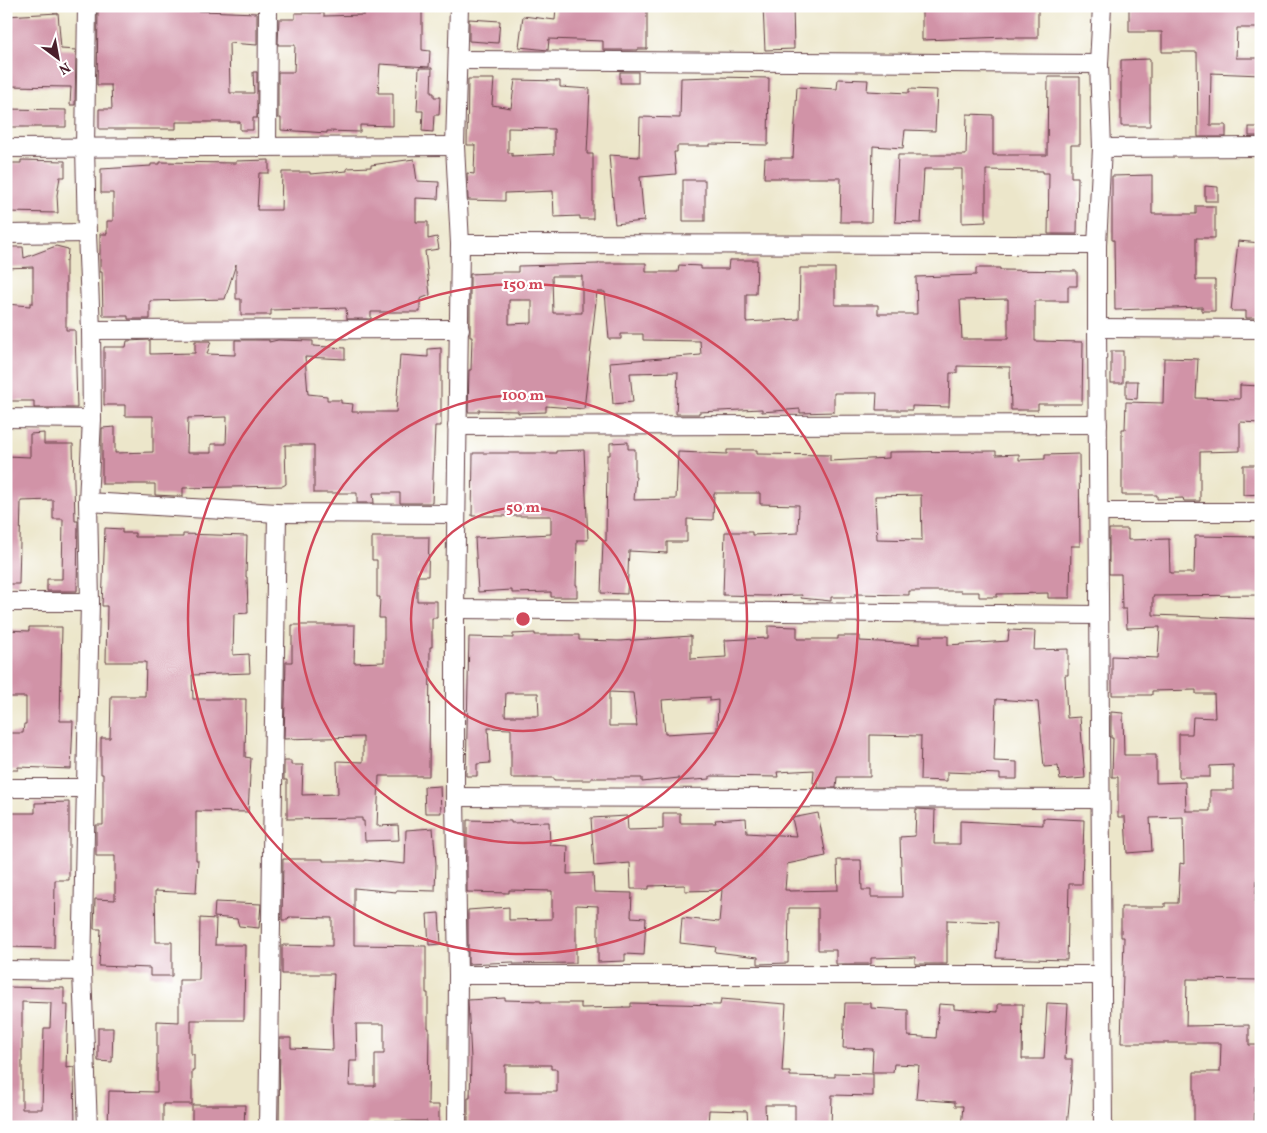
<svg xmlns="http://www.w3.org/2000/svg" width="1267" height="1133" font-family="Vollkorn,serif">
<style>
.building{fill:#d193a7;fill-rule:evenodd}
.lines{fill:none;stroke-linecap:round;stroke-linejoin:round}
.minor-casing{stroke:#623d43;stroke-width:20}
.minor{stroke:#fff;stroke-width:18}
.ring{fill:none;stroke:#d1495b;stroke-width:2.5}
.centre{fill:#d1495b;stroke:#fff;stroke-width:2.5}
.ring-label{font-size:15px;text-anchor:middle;font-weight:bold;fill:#d1495b;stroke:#fff;stroke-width:4.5;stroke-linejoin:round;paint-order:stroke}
</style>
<rect width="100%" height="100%" fill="#fff"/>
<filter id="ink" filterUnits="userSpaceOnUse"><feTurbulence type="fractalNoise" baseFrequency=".02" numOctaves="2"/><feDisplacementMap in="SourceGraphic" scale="10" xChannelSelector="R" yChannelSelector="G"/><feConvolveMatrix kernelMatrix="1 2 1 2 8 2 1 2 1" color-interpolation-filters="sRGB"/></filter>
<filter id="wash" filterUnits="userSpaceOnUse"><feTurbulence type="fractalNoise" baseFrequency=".0096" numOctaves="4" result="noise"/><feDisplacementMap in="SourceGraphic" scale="20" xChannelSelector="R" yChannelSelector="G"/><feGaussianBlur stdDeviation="1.12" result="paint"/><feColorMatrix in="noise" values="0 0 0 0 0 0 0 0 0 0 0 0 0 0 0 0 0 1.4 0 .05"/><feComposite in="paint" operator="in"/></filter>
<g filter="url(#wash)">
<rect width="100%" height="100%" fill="#ece6ca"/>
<g id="blocks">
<g class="building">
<path d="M174,6V10L257,13V45L229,43L230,93H254L253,72H257V118H253V130H240V122H176V129H99V109H112L111,85H97L98,8Z"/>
<path d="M556,6H647V49H638V50H603V41L549,39L548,50L519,47L523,16L555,20Z"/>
<path d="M763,6H793L794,49L765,50Z"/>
<path d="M922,6H1038V38H1007V37L922,40Z"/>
<path d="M1129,6H1261V28H1237L1236,58H1261V75L1211,73L1210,125H1226V137H1198L1197,52H1162V32H1129Z"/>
<path d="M364,10H422V50L430,51L429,67L380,64L378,93H393V126L360,125V132L327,131V133L281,130V118H278V72H294L295,45H278L279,19H295V13H324V16L364,15Z"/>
<path d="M58,13L61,49L76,50L75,105H70L71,87L6,86V16Z"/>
<path d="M469,19L500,21L498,43L469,41Z"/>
<path d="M1150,59V126H1121V60Z"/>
<path d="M419,68H432L431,93H434V97H440L439,115H434L433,132L422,131L423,111H417Z"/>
<rect x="620" y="72" width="18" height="11"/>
<path d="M714,77L769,78L768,145L710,144V146H677V152H674L676,174L640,177L644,221L615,224L609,155L639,157L640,117L680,118L681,78Z"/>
<path d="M1048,77H1080V145H1071V177H1078L1077,234H1048L1049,173H1043V171L986,170V222L962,223V169H924L921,223L895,222L898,155H966L967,114L993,115V155H1047Z"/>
<path d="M468,79H494L492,105L511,108L515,80L560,81V87L590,89L587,154H593V219H580V216L554,217L553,191L505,193V201L468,200L467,173L474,174L475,145H467ZM508,128L554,129V154L512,156V153H508Z"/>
<path d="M838,79L868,80L867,91L909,93V89L937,90L935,131L905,130L903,148L873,146L871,222H840L841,178H764L765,158H793L797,87L837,89Z"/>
<path d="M6,109L66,110V127H6Z"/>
<rect x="1249" y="127" width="12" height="9"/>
<path d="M414,159L417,181L439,182L438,199L416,198V222H428V239L437,237L439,249L425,251L430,295L420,299V312H371V319H347L346,308L271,310V315H241V299H236V264L225,299L150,301V319H128V316H103L102,272H100V234H107V221H113V193H101V169L151,166V164H160V162L236,163V161L269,160V173H259L257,210H281L282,172H310V174L347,171V168L371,167V165Z"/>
<path d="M21,160L65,161V177H60L57,195L58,213L6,212V163H21Z"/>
<path d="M1152,175V214H1196V206H1215V238H1196V280H1215V311H1202V307L1115,310L1114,240H1112V176Z"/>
<rect x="683" y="180" width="22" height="41"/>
<path d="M1205,186L1218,187V201H1205Z"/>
<path d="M1238,241L1261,243V318H1246V311H1231Z"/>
<path d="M56,246L68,249L67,261H66V330H75L77,408H34V401H6V304L30,306V303H33V267L6,268V247H23L24,258Z"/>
<path d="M729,260H757L756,294H746V322L799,319L800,268H835V305H878V314H917L916,277L976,275V268H1000V270L1077,271V286H1068V301H1035V341L1083,342L1082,404H1038V410H1011L1010,367L957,366V373H950L949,407L912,406V410H876L877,393H834V412L800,413V409L762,412V409L699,412V414H676L678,372L630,373L633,402L613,404L610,362L701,355L700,341L643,340V334H621V339H609L605,292H597L584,409L546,406V412L518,413V411L479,410V412H468L469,370H471L472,337H470V274L491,273V272H518V266L599,264V263H646V272H678L679,265L701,266V269H728ZM552,276H582V313H553ZM1008,299V339H962L960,300ZM509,300H532V323L509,324Z"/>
<path d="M150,340V354L195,353V341H211L207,354L235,355V340H269V342L278,340L313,341V346L345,348V359L305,357L308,394L327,396V400H341V403L353,404L352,412H396L400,355L428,357V349L441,348V426H435L432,503H400V493H373L374,503H357V493H314V445H285L286,484L283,486L183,488V496H174L155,495V484H102V428L115,427V453L153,452V416H125V405H104V347H126L127,341ZM227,417L226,444H211V453H187L188,418Z"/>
<rect x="1111" y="351" width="12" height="32"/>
<path d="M1164,358L1198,359L1196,398L1240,399V385L1261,386V423L1240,422V451L1200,452V501H1184L1183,498L1157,499V495H1122V429H1125L1126,402L1163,403Z"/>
<path d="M1126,381H1138L1137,399L1126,398Z"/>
<path d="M44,433V444H73L75,521H78L77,591H47V579H62L63,519H53V500L21,501L19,584H6V456L30,457V434Z"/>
<path d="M628,442V449H635V477H636L634,500L676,499L678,452L727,454V450H757V454L830,455V461L889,458V452L996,451V455L1019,454V460L1045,459V455L1079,454L1080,546H1071L1070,598H1048V593L997,594V597H979V592H961V591H909V595L855,594V597H831V601L801,598L802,595L764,596L723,595L725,532H752V535L798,533L799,505L760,504V493H714L713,520L687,519V542H667V553L629,551L627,594L601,593L603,541H606L607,455H610V443ZM921,495L922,540L877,539L875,496Z"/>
<path d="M584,450L588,540H577L576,585H577V597H551V592L512,593V590L478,592L475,538L551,534V516H472L473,453H556V451Z"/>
<path d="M1243,465H1261V494L1243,495Z"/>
<path d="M105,528L122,529V533H135V537H183V534L247,536L246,577H247L248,613L234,614L233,655L249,654L250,673L192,675L193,699H246L245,757L251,758L248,812L196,811V860H198L196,893L155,891L156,942H172V976H150V968L99,966L101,929H94L95,899L115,900V856H96V825H103V774H101V738H110L111,696H145L146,662H106L107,606H102Z"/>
<path d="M1109,529H1128V540L1169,539L1170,573H1194L1195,536L1261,537V595L1153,596V615L1261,619V854H1259L1255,904H1260L1259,949H1261V980L1187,979L1186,1026L1249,1025V1045H1257L1254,1127H1194V1072H1220L1221,1043H1121L1124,937H1121V907H1165V903H1178L1180,863L1184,864L1183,817L1150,818L1152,851L1127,853L1125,817H1118V777H1112L1113,738H1111V712L1123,713L1124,755H1156V783L1185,782L1186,811H1210V790H1233V765L1210,766V777H1179V734H1192L1193,717L1215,718L1214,694H1196V690L1152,691V695H1112V656L1158,658L1160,627L1127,628L1126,609H1122L1121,574H1109Z"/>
<path d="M372,537H429L428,576H417V601H437V618H432V647H430L429,776H379L377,826L398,825L399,840L365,841L364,821H362V818L287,819V780H284V761H291V765H303L302,795L338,794L337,761L363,762V737L284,739L286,662H292V625H355L354,663L384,662V618H379L380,597H377V560H372Z"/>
<path d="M768,626L797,627V639H838V636H860V641L920,644V636H948V645L1008,641L1009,630L1035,631L1034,650L1068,649V675H1065L1067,718L1080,717L1085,778L1060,780L1058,766L1044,767L1038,702L996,699L994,761L1017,762V779H1000V774L947,772V781L920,780L921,736L870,735V777H837L836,788H818V783H813L814,770L777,772L778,777L710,776V779L679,781V778L642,782V778H591V780H554V778H511V729L488,728L490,763L477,764V776H466L469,637L513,638V634L535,633V635H579V640L620,641L691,636V659L726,657L725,640L768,638ZM609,692L633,693L637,726H609ZM506,693H538L539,716H505ZM710,697V701L718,700L717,731L665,734L662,700Z"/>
<path d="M29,627H62L60,721H73L71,769L18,767V770H6V733H23L24,724H26V697H6V630L29,631Z"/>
<path d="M440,786L441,813H425L424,787Z"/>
<path d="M69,802V880H55L54,948L6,947V813H35V803Z"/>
<path d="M916,809L935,810L934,844H960V821L1043,825V818L1084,820L1082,884H1069L1067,960L996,958L998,922L947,920V964H915V957L871,958V964H836V950H818V908H789L788,963L758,964V957L715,952L716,947L680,943L682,918L719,922L722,890L685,891V885L649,886V889H631L630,863L594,866L591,818L627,816L628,830L663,829V813H680V823H716L715,820L746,818L747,833L796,836L792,818L818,813L826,856L787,864L785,890H789V891L838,890L837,860H861L862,890H871V897H902L900,837L915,836Z"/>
<path d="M467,820L511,821V823L549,822L550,845L568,846L567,874L593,873L594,892L632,893L631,917L646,918L644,955L625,954V961L598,962V906L576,905V963L513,964V962L468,964V910L509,907V920L552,919V891L509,890V893L467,892Z"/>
<path d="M433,828L436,863L435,891L396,890V892L354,888V945L426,946V993H428V1028H429L428,1105H439V1127H427V1121H368V1127H279L280,1038H291V1048L333,1050L332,1016L334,974H282V945L332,946V918L289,917L288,920H282L283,859H323V861H365V860L405,864L406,830ZM356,1024H384V1054H375V1086H349L350,1061H357Z"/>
<path d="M215,902L261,904L259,928L239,926L237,919L214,917Z"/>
<path d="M439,913L441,944L429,945L427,914Z"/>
<path d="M200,918L216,919L215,945H245L244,1020H191V1054H194V1070H192V1104H163V1127H108L109,1091L157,1092V1021L179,1022V980H199Z"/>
<path d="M6,987L64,988V1005H68L66,1068L74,1067L75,1127H6ZM22,1002L51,1003L50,1028H44L42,1109H22Z"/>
<path d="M505,998V1000L541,1001V1003H581V1008L631,1007V1003L720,1005L721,999L786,1004L782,1072H790V1076L835,1077V1073L873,1074V1096L832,1095L831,1127H795V1105H765L766,1127H748L747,1111L709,1110L708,1127H468V1098H470L471,1059L468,1000ZM505,1065H551V1069H557V1092H505Z"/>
<path d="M845,1003H871V1008L908,1010V1036L936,1038L939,1004L954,1005V1009L998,1012V1004H1023L1022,1059H1044L1047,1003L1068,1004L1065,1059H1072V1072L1067,1127H961L963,1106H955V1102L916,1099L919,1065L894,1064L893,1072H872L873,1049L843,1048Z"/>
<path d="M98,1028H113L112,1062L98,1061Z"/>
<path d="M192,1105H245L244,1127H192Z"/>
</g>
</g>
</g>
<g filter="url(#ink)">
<use href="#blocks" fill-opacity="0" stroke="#623d43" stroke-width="1"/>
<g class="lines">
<g class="minor-casing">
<g id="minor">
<path d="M87,6L85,147L87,233L91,330L92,419L88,502L90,602L82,971L88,1127"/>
<path d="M1102,6L1099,64L1102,148L1097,245V328L1103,1127"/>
<path d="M458,60L1099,64"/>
<path d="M267,147L268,6"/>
<path d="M6,148L455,146"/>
<path d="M1102,148L1261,147"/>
<path d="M6,234L87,233"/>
<path d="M460,244L1097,245"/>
<path d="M1097,328L1261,329"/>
<path d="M91,330L460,329"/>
<path d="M6,418L92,419"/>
<path d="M457,426L1098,424"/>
<path d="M88,502L277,513L456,514"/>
<path d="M1099,512H1261"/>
<path d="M6,602H90"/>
<path d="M455,609L1098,615"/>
<path d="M6,788H85"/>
<path d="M455,797L1100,799"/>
<path d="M6,970L82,971"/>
<path d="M458,975H1100"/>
<path d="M268,1127L277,513"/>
<path d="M457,1127L458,975L455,797V609L460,244L455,146L459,6"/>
</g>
</g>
<use href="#minor" class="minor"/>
</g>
</g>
<g class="ring">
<circle cx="523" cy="619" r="112"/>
<circle cx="523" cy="619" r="224"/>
<circle cx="523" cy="619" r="335"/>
</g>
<circle cx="523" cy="619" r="8" class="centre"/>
<g class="ring-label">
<text x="523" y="289">150 m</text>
<text x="523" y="400">100 m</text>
<text x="523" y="512">50 m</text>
</g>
<rect width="1267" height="1133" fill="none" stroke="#fff" stroke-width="25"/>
<g transform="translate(58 58) rotate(148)" stroke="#ffffff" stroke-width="4" paint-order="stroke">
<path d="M0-4L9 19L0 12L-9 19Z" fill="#4a1f2b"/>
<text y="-8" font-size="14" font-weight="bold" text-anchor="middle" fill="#4a1f2b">N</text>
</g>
</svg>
